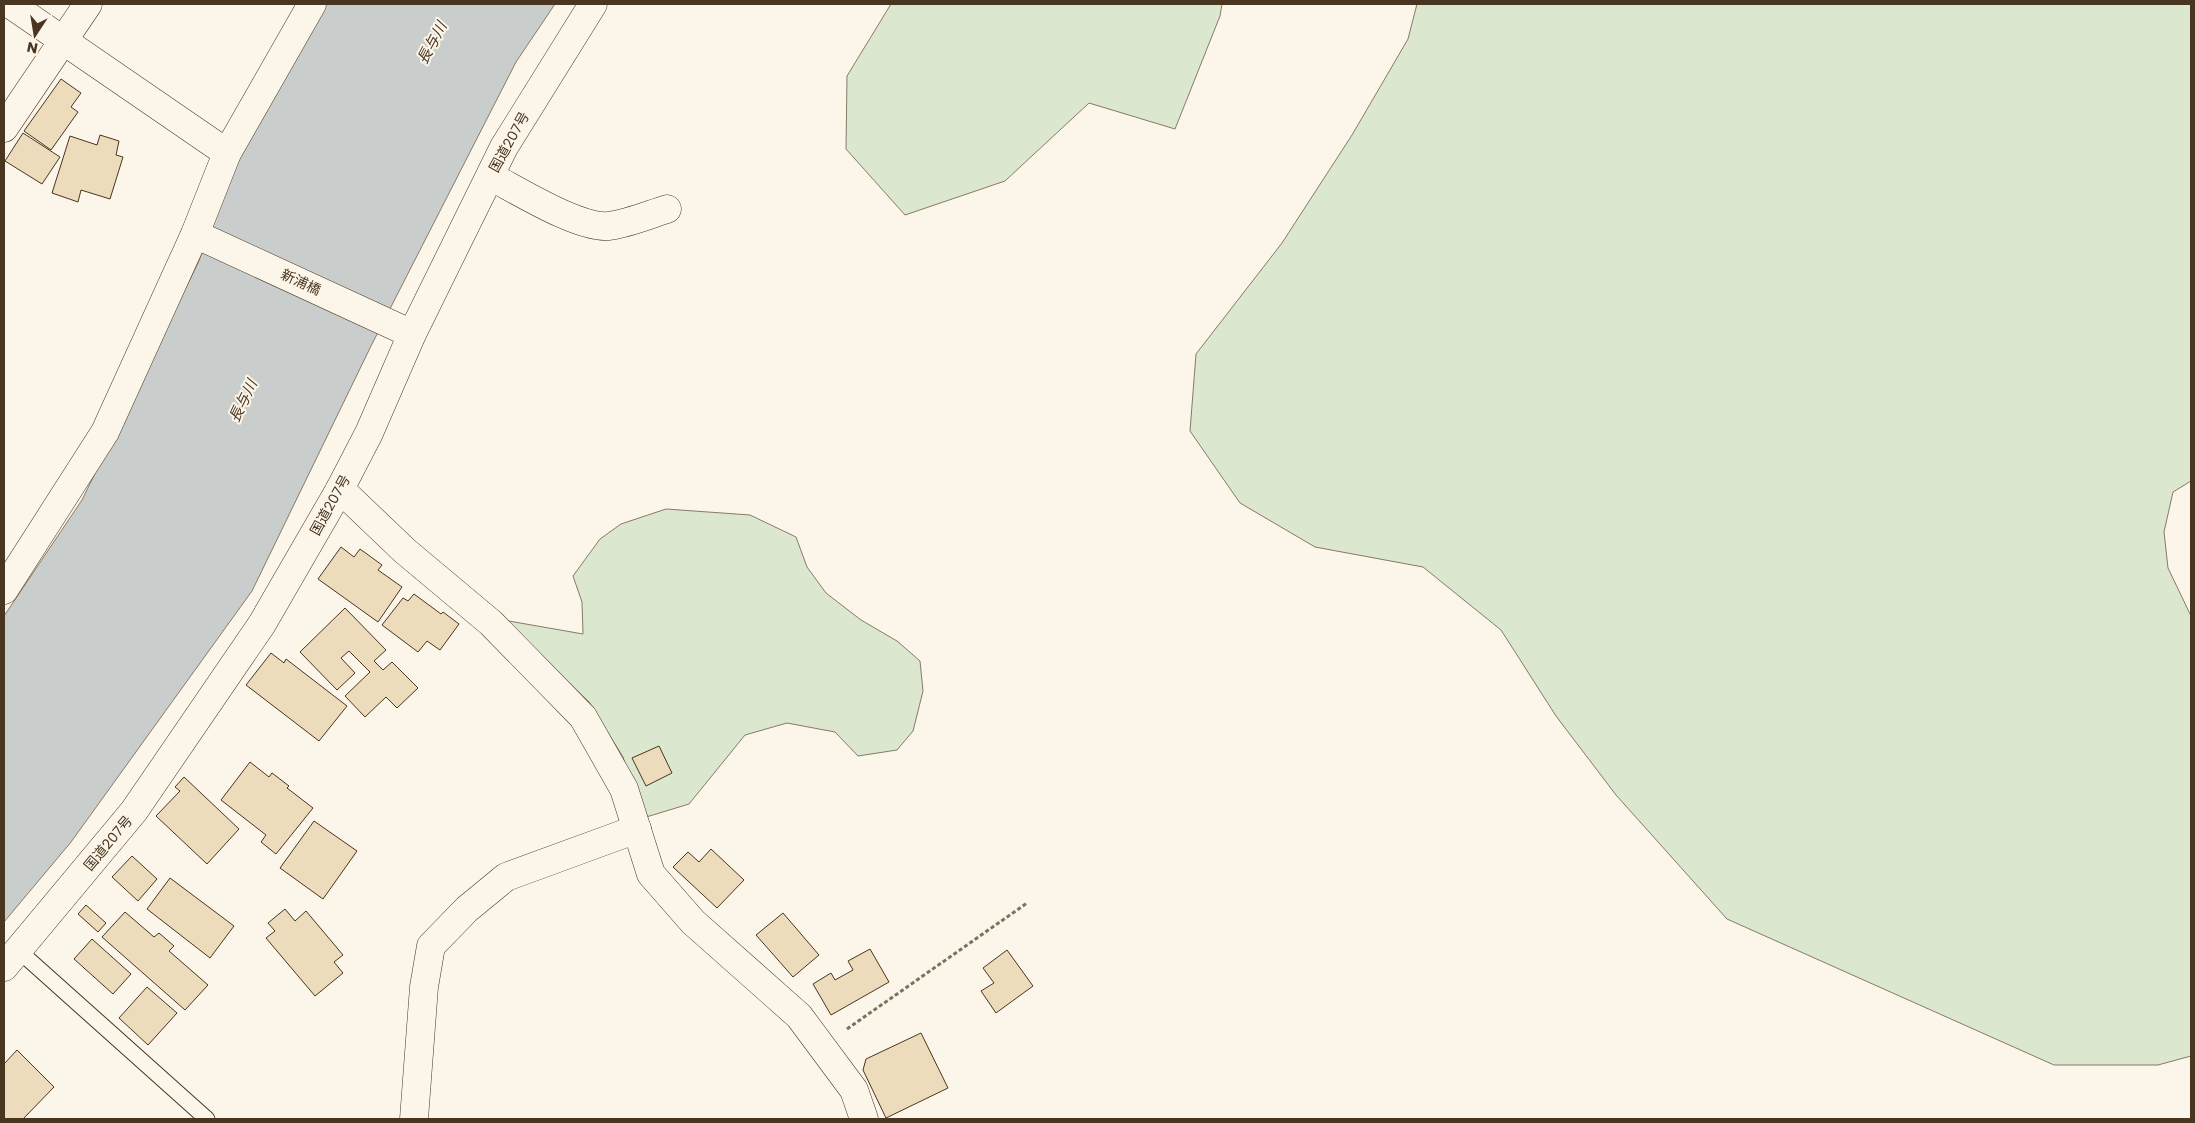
<svg xmlns="http://www.w3.org/2000/svg" width="2195" height="1123" font-family="Poppins,'Noto Sans JP',sans-serif">
<style>
.green{fill:#dce7d0;stroke:#887966}
.water{fill:#c9cecd;stroke:#887966}
.building{fill:#ecdcbc;stroke:#4a3520}
.lines{fill:none;stroke-linecap:round;stroke-linejoin:round}
.lane-casing{stroke:#4a3520;stroke-width:17}
.street-casing{stroke:#4a3520;stroke-width:29}
.highway-casing{stroke:#4a3520;stroke-width:29}
.path{stroke:#7f6f5c;stroke-width:3;stroke-dasharray:4 2.5;stroke-linecap:butt}
.lane{stroke:#fbf6e9;stroke-width:15}
.street{stroke:#fbf6e9;stroke-width:28}
.highway{stroke:#fbf6e9;stroke-width:28}
.labels{text-anchor:middle;stroke-width:4;stroke-linejoin:round;paint-order:stroke}
.street-label{font-size:14px;fill:#4a3520;stroke:#fbf6e9}
.water-label{font-size:15px;font-style:italic;fill:#4a3520;stroke:#fbf6e9}
</style>
<rect width="100%" height="100%" fill="#fbf6e9"/>
<g class="green">
<path d="M891,4H1222L1220,16L1175,129L1089,103L1005,181L905,215L846,149L847,76Z"/>
<path d="M1417,4H2191V481L2173,492L2164,532L2168,568L2191,616V1056L2158,1065H2054L1727,919L1616,795L1556,716L1501,630L1423,567L1315,547L1240,503L1190,431L1196,354L1282,243L1352,135L1408,39Z"/>
<path d="M666,509L750,515L796,537L807,567L826,593L861,620L897,641L920,661L923,691L913,731L897,750L858,756L835,732L787,723L745,735L689,804L643,818L623,757L589,702L503,620L583,634L582,602L573,576L600,539L621,524Z"/>
</g>
<path class="water" d="M326,4H555L516,62L371,346L252,591L71,842L4,922V616L82,500L198,263L243,147Z"/>
<g class="building">
<path d="M61,79L81,93L71,107L78,112L51,150L24,131Z"/>
<path d="M23,133L60,157L42,184L5,161Z"/>
<path d="M100,135L119,141L116,155L123,157L110,199L81,190L78,202L52,193L70,136L97,145Z"/>
<path d="M341,547L354,557L360,549L382,565L378,570L402,587L378,622L318,579Z"/>
<path d="M414,594L441,614L443,612L459,624L440,650L427,641L418,652L382,625L403,598L408,601Z"/>
<path d="M345,608L386,650L374,661L383,670L392,662L418,688L397,708L386,697L365,717L345,696L370,672L349,651L341,658L355,673L337,690L300,652Z"/>
<path d="M271,653L284,663L286,659L347,706L319,741L246,685Z"/>
<path d="M659,746L672,773L646,786L632,758Z"/>
<path d="M250,762L269,777L272,773L289,786L287,788L313,808L276,854L261,842L266,835L221,800Z"/>
<path d="M184,777L239,829L207,864L156,816L180,791L175,787Z"/>
<path d="M314,821L357,851L323,899L280,868Z"/>
<path d="M711,849L744,880L717,908L673,867L688,852L699,862Z"/>
<path d="M132,856L157,879L138,901L112,877Z"/>
<path d="M170,878L234,926L210,958L147,909Z"/>
<path d="M86,905L106,923L98,932L78,914Z"/>
<path d="M285,909L295,921L306,911L343,955L334,962L343,973L315,996L266,938L275,931L268,923Z"/>
<path d="M125,912L154,937L159,933L174,946L169,951L208,985L185,1010L102,937Z"/>
<path d="M783,913L819,955L793,977L756,935Z"/>
<path d="M92,939L131,974L113,994L74,959Z"/>
<path d="M870,949L889,982L831,1015L813,984L831,973L835,980L853,970L848,961Z"/>
<path d="M1007,950L1033,986L996,1013L981,991L994,983L983,968Z"/>
<path d="M147,987L177,1013L148,1045L119,1018Z"/>
<path d="M921,1033L948,1088L886,1118L863,1070L866,1059Z"/>
<path d="M17,1050L54,1087L23,1119H4V1064Z"/>
</g>
<g class="lines">
<g class="lane-casing">
<path id="lane" d="M18,950L207,1119"/>
</g>
<g class="street-casing">
<g id="street">
<path d="M10,4L227,153"/>
<path d="M4,128L88,4"/>
<path d="M490,176C517,190 579,229 609,226C629,223 648,215 667,209"/>
<path d="M195,234L412,334"/>
<path d="M340,489L405,551L491,623L583,717L624,789L651,874L693,922L799,1016L854,1090L864,1119"/>
<path d="M4,590L105,432L195,234L227,153L312,4"/>
<path d="M414,1119L424,987L431,946L467,909L506,877L637,829"/>
</g>
</g>
<g class="highway-casing">
<path id="highway" d="M4,967L134,811L262,624L340,489L369,433L412,334L504,147L593,4"/>
</g>
<path class="path" d="M847,1029L1027,903"/>
<use href="#lane" class="lane"/>
<use href="#street" class="street"/>
<use href="#highway" class="highway"/>
</g>
<g class="labels">
<g class="street-label">
<text transform="translate(509 142) rotate(-61)" y="5">国道207号</text>
<text transform="translate(301 282) rotate(25)" y="5">新浦橋</text>
<text transform="translate(330 505) rotate(-61)" y="5">国道207号</text>
<text transform="translate(108 843) rotate(-50)" y="5">国道207号</text>
</g>
<g class="water-label">
<text transform="translate(432 43) rotate(-62)" y="5">長与川</text>
<text transform="translate(243 401) rotate(-64)" y="5">長与川</text>
</g>
</g>
<rect width="2195" height="1123" fill="none" stroke="#4a3520" stroke-width="10"/>
<g transform="translate(35 35) rotate(192)" stroke="#fbf6e9" stroke-width="4" paint-order="stroke">
<path d="M0-4L9 19L0 12L-9 19Z" fill="#4a3520"/>
<text y="-8" font-size="14" font-weight="bold" text-anchor="middle" fill="#4a3520">N</text>
</g>
</svg>
